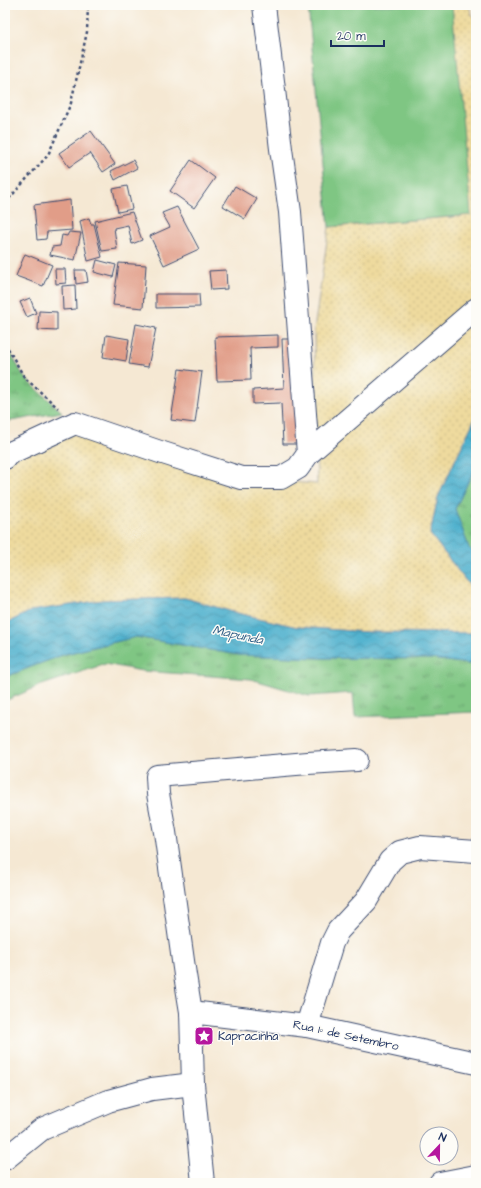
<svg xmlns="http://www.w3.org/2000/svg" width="481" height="1188" font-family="'Architects Daughter',sans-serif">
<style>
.grass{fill:url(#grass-tufts);stroke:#4d7a70}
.sand{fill:url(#sand-dots);stroke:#84847e}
.garden{fill:#7fc683;stroke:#4d7a70}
.water{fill:url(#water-waves);stroke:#357096}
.building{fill:#e19d88}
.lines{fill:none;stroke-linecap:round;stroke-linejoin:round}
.minor-casing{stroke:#3c4b70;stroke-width:24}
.path{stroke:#3c4b70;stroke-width:2.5;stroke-dasharray:3 3;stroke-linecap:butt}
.minor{stroke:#fff;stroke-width:22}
.labels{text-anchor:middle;stroke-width:3;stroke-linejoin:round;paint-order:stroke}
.street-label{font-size:12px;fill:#1b2f5e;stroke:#fdfcf7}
.poi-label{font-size:12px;fill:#1b2f5e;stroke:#fdfcf7;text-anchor:start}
.water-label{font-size:13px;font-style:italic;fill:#2d5c85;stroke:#fdfcf7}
</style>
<defs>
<pattern id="grass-tufts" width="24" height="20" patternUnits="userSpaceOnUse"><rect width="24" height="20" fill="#7fc683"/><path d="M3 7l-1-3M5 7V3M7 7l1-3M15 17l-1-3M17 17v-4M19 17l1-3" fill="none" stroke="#67a16e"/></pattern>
<pattern id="sand-dots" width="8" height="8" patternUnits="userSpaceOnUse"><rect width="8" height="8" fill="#eeda9e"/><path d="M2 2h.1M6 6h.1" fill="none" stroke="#ccbb8a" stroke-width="1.8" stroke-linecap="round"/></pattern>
<pattern id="water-waves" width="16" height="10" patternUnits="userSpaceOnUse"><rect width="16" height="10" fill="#4fb1ce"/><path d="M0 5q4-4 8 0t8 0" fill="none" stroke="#4190aa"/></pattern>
</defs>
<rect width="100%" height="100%" fill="#fdfcf7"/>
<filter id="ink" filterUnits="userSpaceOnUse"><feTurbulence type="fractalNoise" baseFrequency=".025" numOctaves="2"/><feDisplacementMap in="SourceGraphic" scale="8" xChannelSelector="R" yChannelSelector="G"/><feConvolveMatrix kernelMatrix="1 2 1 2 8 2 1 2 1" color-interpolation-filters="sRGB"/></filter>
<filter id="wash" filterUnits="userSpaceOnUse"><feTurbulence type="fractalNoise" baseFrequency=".012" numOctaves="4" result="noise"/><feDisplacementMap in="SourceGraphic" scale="16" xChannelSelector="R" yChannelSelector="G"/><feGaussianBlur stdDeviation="0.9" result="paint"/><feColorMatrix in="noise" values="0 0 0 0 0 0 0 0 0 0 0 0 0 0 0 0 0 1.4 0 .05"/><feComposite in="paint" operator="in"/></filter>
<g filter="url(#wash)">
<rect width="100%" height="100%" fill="#f5e8d3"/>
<g class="grass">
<path d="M5,343L24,377L62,412L5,422Z"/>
<path d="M476,466V555L469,548L455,509Z"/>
<path d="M136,637L239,655L320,658L431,659L476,665V712L355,717L353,693L309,696L251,679L142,671L105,664L39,686L5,701V677L65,654Z"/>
</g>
<path class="sand" d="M451,5H468L476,23V416L438,497L430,534L476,594V633L366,632L297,627L233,612L185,598L103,600L31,611L5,624V458L75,423L241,478L317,484L314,330L329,227L463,216Z"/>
<path class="garden" d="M323,5H452L471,215L329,227L308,6Z"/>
<g class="water">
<path d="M476,416V466L455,509L469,548L476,555V594L430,534L438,497Z"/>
<path d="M185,598L233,612L297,627L366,632L476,633V665L431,659L320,658L239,655L136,637L65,654L5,677V624L31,611L103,600Z"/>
</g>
<g id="blocks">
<g class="building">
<path d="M91,131L115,164L103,172L90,153L69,167L59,153Z"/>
<path d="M133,160L137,168L115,180L111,171Z"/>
<path d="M191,160L215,178L194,208L170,191Z"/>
<path d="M127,186L132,209L118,212L113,189Z"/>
<path d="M235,186L257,199L245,219L223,206Z"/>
<path d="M70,200L72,230L47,232L46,239L37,240L34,205Z"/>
<path d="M177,207L199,249L164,265L150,236L170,227L162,213Z"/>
<path d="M132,212L142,240L132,244L128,225L114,228L117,249L102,251L95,221Z"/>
<path d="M89,218L91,224H94L102,257L88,261L80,221Z"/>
<path d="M69,232L81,233L75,260L50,255L52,247L60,246L62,235L67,236Z"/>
<path d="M25,254L52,265L43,286L16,276Z"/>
<path d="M97,260L116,265L113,277L94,272Z"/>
<path d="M119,263L146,265L143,308L113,305Z"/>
<path d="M55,269H65L66,283L56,284Z"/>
<path d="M75,270H86L88,282L76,284Z"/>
<path d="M226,270L227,289L211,290L209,271Z"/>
<path d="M75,285L76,309L63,310L62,286Z"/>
<path d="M156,294H199L200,307L156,308Z"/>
<path d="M30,298L36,313L27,317L20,302Z"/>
<path d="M39,311L57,312V331L38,330Z"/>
<path d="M136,324L156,328L148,367L129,364Z"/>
<path d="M106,335L129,339L126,361L103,357Z"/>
<path d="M278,335V347L250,348L251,380L217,381L215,337Z"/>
<path d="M282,339H293L298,444H283L281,403L253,404V390L284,388Z"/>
<path d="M179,369L202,372L195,423L171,420Z"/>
</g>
</g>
</g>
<g filter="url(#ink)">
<use href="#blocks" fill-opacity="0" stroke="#3c4b70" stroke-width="1"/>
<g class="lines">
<g class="minor-casing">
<g id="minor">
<path d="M308,454L476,309"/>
<path d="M5,458L8,454L75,423L160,452L241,478H281L298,468L308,454L290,212L281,149L264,5"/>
<path d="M191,1012L307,1026L476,1063"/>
<path d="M307,1026L332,943L338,931L366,901L390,861L400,852L420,847L476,851"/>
<path d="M5,1159L42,1129L108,1101L152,1089L193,1084"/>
<path d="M203,1183L193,1084L191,1012L185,975L165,832L158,794L157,776L308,763L357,760"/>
<path d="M440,1183L476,1176"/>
</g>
</g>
<g class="path">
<path d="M5,203L48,155L71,103L87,32L88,5"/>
<path d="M5,343L24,377L58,408"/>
</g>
<use href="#minor" class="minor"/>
</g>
</g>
<defs>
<g id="sight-square" transform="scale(1)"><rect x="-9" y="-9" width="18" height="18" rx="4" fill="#b5179e" stroke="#fdfcf7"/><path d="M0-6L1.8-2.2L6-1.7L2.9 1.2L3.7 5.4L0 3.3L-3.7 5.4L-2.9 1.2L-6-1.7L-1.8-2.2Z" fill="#fff"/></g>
</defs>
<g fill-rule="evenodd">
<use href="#sight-square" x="204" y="1036"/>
</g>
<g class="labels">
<g class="street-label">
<text transform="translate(346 1035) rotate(12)" y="4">Rua 1º de Setembro</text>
</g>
<g class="poi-label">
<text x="218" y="1040">Kapracinha</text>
</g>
<g class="water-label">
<text transform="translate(238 634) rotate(12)" y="5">Mapunda</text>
</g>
</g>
<rect width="481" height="1188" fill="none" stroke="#fdfcf7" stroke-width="20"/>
<g transform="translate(439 1146) rotate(22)"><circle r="19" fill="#fdfcf7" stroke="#a3aaba"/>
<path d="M0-3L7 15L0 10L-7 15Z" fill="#b5179e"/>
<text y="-6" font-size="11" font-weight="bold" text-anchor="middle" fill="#1b2f5e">N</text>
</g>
<path d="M331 40v6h53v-6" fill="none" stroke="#1b2f5e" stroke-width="2"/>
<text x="337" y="40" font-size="12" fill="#1b2f5e" stroke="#fdfcf7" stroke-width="3" paint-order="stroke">20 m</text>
</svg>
